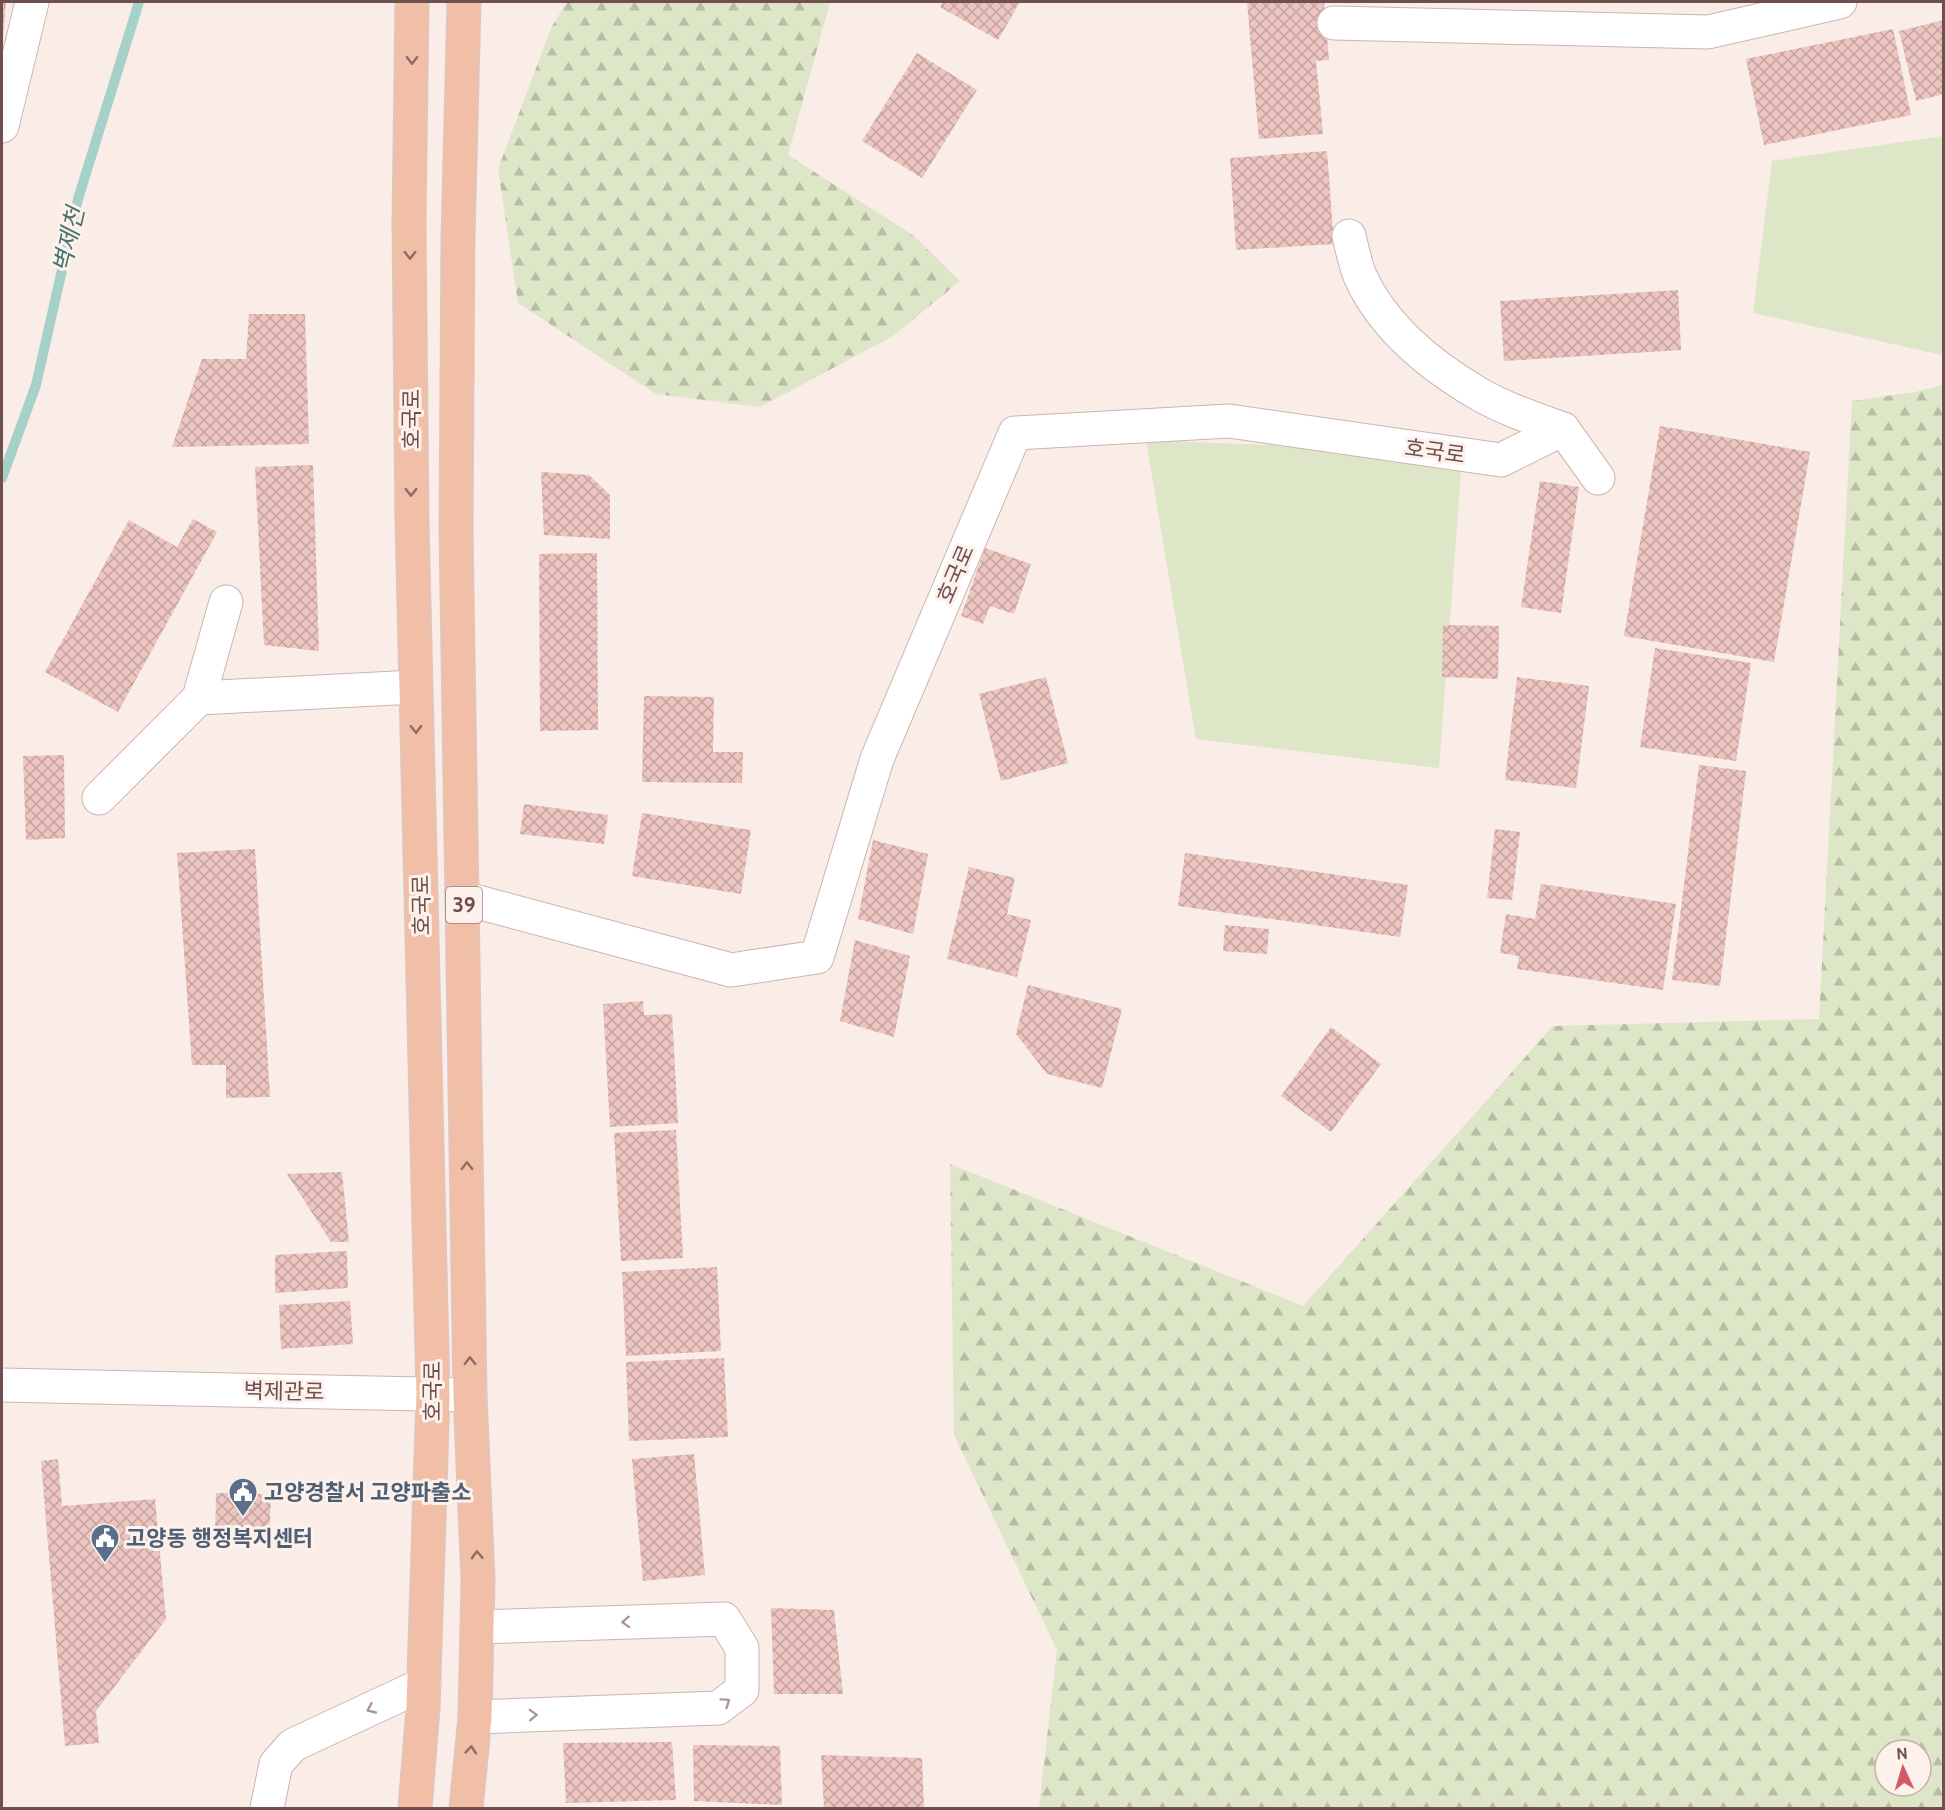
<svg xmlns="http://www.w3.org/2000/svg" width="1945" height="1810" font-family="Cabin,'Noto Sans KR',sans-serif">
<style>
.forest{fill:url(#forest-firs);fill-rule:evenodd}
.pitch{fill:#dde6c7}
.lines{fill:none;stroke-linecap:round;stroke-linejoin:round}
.stream{stroke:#a5d1ca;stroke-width:10}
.building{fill:url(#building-cross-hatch)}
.minor-casing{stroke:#ccb4b1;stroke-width:35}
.major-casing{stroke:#d4caca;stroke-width:35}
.minor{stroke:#fff;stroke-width:33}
.major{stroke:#f1bea7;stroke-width:33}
.oneway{stroke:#906c64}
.oneway2{stroke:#a99695}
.labels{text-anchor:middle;stroke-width:6;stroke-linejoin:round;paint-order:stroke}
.shield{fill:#fdf1ec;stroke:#9a807d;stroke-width:1.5}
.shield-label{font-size:21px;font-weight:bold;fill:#70504e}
.street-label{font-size:22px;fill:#70504e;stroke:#fdf1ec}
.service-label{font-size:22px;font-weight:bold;fill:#4e5e75;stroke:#fdf1ec;text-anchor:start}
.water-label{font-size:24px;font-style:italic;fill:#44746c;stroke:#fdf1ec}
</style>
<defs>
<pattern id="forest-firs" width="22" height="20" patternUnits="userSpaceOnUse" patternTransform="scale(1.5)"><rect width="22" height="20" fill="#dde6c7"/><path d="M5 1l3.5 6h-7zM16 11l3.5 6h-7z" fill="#b8bda4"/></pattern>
<pattern id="building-cross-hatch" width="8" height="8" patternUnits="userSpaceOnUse" patternTransform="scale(1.5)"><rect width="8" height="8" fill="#ecc5c1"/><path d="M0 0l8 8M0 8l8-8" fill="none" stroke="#c4a29f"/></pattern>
</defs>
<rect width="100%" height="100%" fill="#faece7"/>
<g class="forest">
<path d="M567,2H830L788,155L914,236L960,281L893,336L760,407L656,394L518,303L498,169L552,26Z"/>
<path d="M1943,385V1808H1039L1057,1650L954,1435L950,1164L1303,1306L1553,1026L1819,1019L1852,401L1915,392ZM1885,1750H1921V1786H1885Z"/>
</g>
<g class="pitch">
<path d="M1943,136L1942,355L1753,313L1772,161Z"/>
<path d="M1146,440L1318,447L1461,471L1439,768L1196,739Z"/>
</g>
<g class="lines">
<path class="stream" d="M2,478L36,385L78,199L139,2"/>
</g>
<g class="building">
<path d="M2,2H6L3,36H2Z"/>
<path d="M943,2H1020L998,40L940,7Z"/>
<path d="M1247,2H1324L1329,60L1316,61L1323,134L1259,139Z"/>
<path d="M1944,20V94L1916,101L1899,31Z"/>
<path d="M1893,29L1911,115L1764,145L1746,59Z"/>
<path d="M917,53L977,90L922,178L862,141Z"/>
<path d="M1327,151L1334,244L1236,250L1230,158Z"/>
<path d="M1678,290L1681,350L1504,361L1500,301Z"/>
<path d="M249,314H305L309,444L172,447L202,359H246Z"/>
<path d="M1660,426L1810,452L1774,662L1624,636Z"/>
<path d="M313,465L319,651L264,645L255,467Z"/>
<path d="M541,472L589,475L610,495V539L544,535Z"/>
<path d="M1540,481L1579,487L1561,613L1521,607Z"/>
<path d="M193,519L217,532L118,712L45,672L129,520L177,547Z"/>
<path d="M985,548L1031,564L1014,614L990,606L983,624L961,616Z"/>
<path d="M597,553L598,730L540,731L539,554Z"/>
<path d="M1443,625L1499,626L1498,679L1442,677Z"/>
<path d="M1655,648L1751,663L1736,761L1640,747Z"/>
<path d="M1046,677L1068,763L1001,781L979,694Z"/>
<path d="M1517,677L1589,686L1576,788L1505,780Z"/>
<path d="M644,696L714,697L713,752H743L742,783L642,782Z"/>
<path d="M64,755L65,838L26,840L23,756Z"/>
<path d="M1699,765L1746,771L1720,986L1672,980Z"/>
<path d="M524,804L608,815L604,844L520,834Z"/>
<path d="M642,813L751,830L741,894L632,876Z"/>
<path d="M1495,829L1520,832L1512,900L1487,898Z"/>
<path d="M873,840L928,854L913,934L858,919Z"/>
<path d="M255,849L270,1097L226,1098V1065H192L177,853Z"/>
<path d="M1185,853L1408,885L1400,937L1178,906Z"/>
<path d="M969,867L1015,878L1007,914L1031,920L1017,977L947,959Z"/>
<path d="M1541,884L1676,904L1663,990L1517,969L1519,956L1500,953L1506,914L1535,919Z"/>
<path d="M1225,925L1269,929L1267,954L1223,951Z"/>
<path d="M855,940L910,956L894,1037L840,1021Z"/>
<path d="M1028,985L1122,1009L1102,1088L1047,1074L1016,1034Z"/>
<path d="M643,1001L644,1015L672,1014L678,1123L610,1127L603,1004Z"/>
<path d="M1331,1027L1381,1064L1331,1132L1281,1096Z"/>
<path d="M676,1130L683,1258L621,1261L614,1133Z"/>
<path d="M342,1172L349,1242H331L287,1174Z"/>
<path d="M347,1251L348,1288L275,1293V1255Z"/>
<path d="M717,1267L721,1351L626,1356L622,1272Z"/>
<path d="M350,1301L353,1344L281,1349L279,1305Z"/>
<path d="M724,1358L728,1437L629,1441L626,1362Z"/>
<path d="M694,1454L705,1575L643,1581L632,1459Z"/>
<path d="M58,1459L62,1506L155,1499L166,1619L96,1711L99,1743L65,1746L41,1461Z"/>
<path d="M216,1493L271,1494L269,1542L215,1540Z"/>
<path d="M771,1608L834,1610L843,1694H774Z"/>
<path d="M672,1742L676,1800L566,1803L563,1743Z"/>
<path d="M693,1745L780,1746L782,1805L694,1801Z"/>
<path d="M821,1755L922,1758L924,1808H824Z"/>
</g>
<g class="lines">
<g class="minor-casing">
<g id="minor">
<path d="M1334,23L1708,32L1840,2"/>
<path d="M2,126L32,2"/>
<path d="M1349,236C1352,249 1355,263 1360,276C1383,327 1431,366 1479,394C1505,409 1535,419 1563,429"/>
<path d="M199,698L415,687"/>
<path d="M99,798L199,698L226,602"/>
<path d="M463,898L731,970L817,957L877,759L1015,433L1229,421L1501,460L1563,429L1598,478"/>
<path d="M2,1385L470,1395"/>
<path d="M475,1717L718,1708L742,1690V1648L724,1619L477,1627"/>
<path d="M267,1808L276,1764L293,1745L424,1684"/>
</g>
</g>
<g class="major-casing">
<g id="major">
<path d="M412,2L409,223L412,522L433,1394L423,1708L415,1808"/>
<path d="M464,2L458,237L456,529L470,1395L478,1580L475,1717L466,1808"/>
</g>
</g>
<use href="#minor" class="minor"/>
<use href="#major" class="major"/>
</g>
<defs><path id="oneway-chevron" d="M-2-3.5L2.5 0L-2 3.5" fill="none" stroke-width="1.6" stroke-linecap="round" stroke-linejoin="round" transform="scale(1.5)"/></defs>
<g class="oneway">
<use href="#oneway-chevron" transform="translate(412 60) rotate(91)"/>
<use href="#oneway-chevron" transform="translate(410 255) rotate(90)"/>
<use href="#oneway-chevron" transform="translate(411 492) rotate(90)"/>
<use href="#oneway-chevron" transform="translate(416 729) rotate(89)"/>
<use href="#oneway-chevron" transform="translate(467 1166) rotate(-91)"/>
<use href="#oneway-chevron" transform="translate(470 1361) rotate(-91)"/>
<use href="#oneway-chevron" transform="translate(477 1555) rotate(-92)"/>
<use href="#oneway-chevron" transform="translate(471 1750) rotate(-85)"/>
</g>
<g class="oneway2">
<use href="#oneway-chevron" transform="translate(626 1622) rotate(178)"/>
<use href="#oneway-chevron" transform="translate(726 1702) rotate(-35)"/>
<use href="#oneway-chevron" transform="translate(371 1709) rotate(155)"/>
<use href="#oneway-chevron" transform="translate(533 1715) rotate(-2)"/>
</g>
<defs>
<g id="civic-pin" transform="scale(1.5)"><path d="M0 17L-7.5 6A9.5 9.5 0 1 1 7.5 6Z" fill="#5c6f8a" stroke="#fdf1ec"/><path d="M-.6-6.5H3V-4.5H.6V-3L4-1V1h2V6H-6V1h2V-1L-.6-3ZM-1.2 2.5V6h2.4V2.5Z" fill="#fff"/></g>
</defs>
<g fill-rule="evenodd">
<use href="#civic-pin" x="243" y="1492"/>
<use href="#civic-pin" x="105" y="1538"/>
</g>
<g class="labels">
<rect class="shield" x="446" y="887" width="36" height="36" rx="4.5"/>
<g class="shield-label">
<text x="464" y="912">39</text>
</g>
<g class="street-label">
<text transform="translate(411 419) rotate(-90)" y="8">호국로</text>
<text transform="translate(1435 451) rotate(8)" y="8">호국로</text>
<text transform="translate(955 574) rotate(-67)" y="8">호국로</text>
<text transform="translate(421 905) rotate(-91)" y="8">호국로</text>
<text transform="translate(284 1391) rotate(1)" y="8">벽제관로</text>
<text transform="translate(432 1391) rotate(-90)" y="8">호국로</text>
</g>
<g class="service-label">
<text x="264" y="1500">고양경찰서 고양파출소</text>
<text x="126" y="1546">고양동 행정복지센터</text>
</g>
<g class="water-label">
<text transform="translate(69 240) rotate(-77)" y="8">벽제천</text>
</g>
</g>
<rect width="1945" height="1810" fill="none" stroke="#70504e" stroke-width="6"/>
<g transform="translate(1903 1768) rotate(356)"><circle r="28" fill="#fdf1ec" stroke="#c5b1ad" stroke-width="1.5"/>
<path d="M0-4.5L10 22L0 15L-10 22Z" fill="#d55a65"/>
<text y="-9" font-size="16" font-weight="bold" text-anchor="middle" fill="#70504e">N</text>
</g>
</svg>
